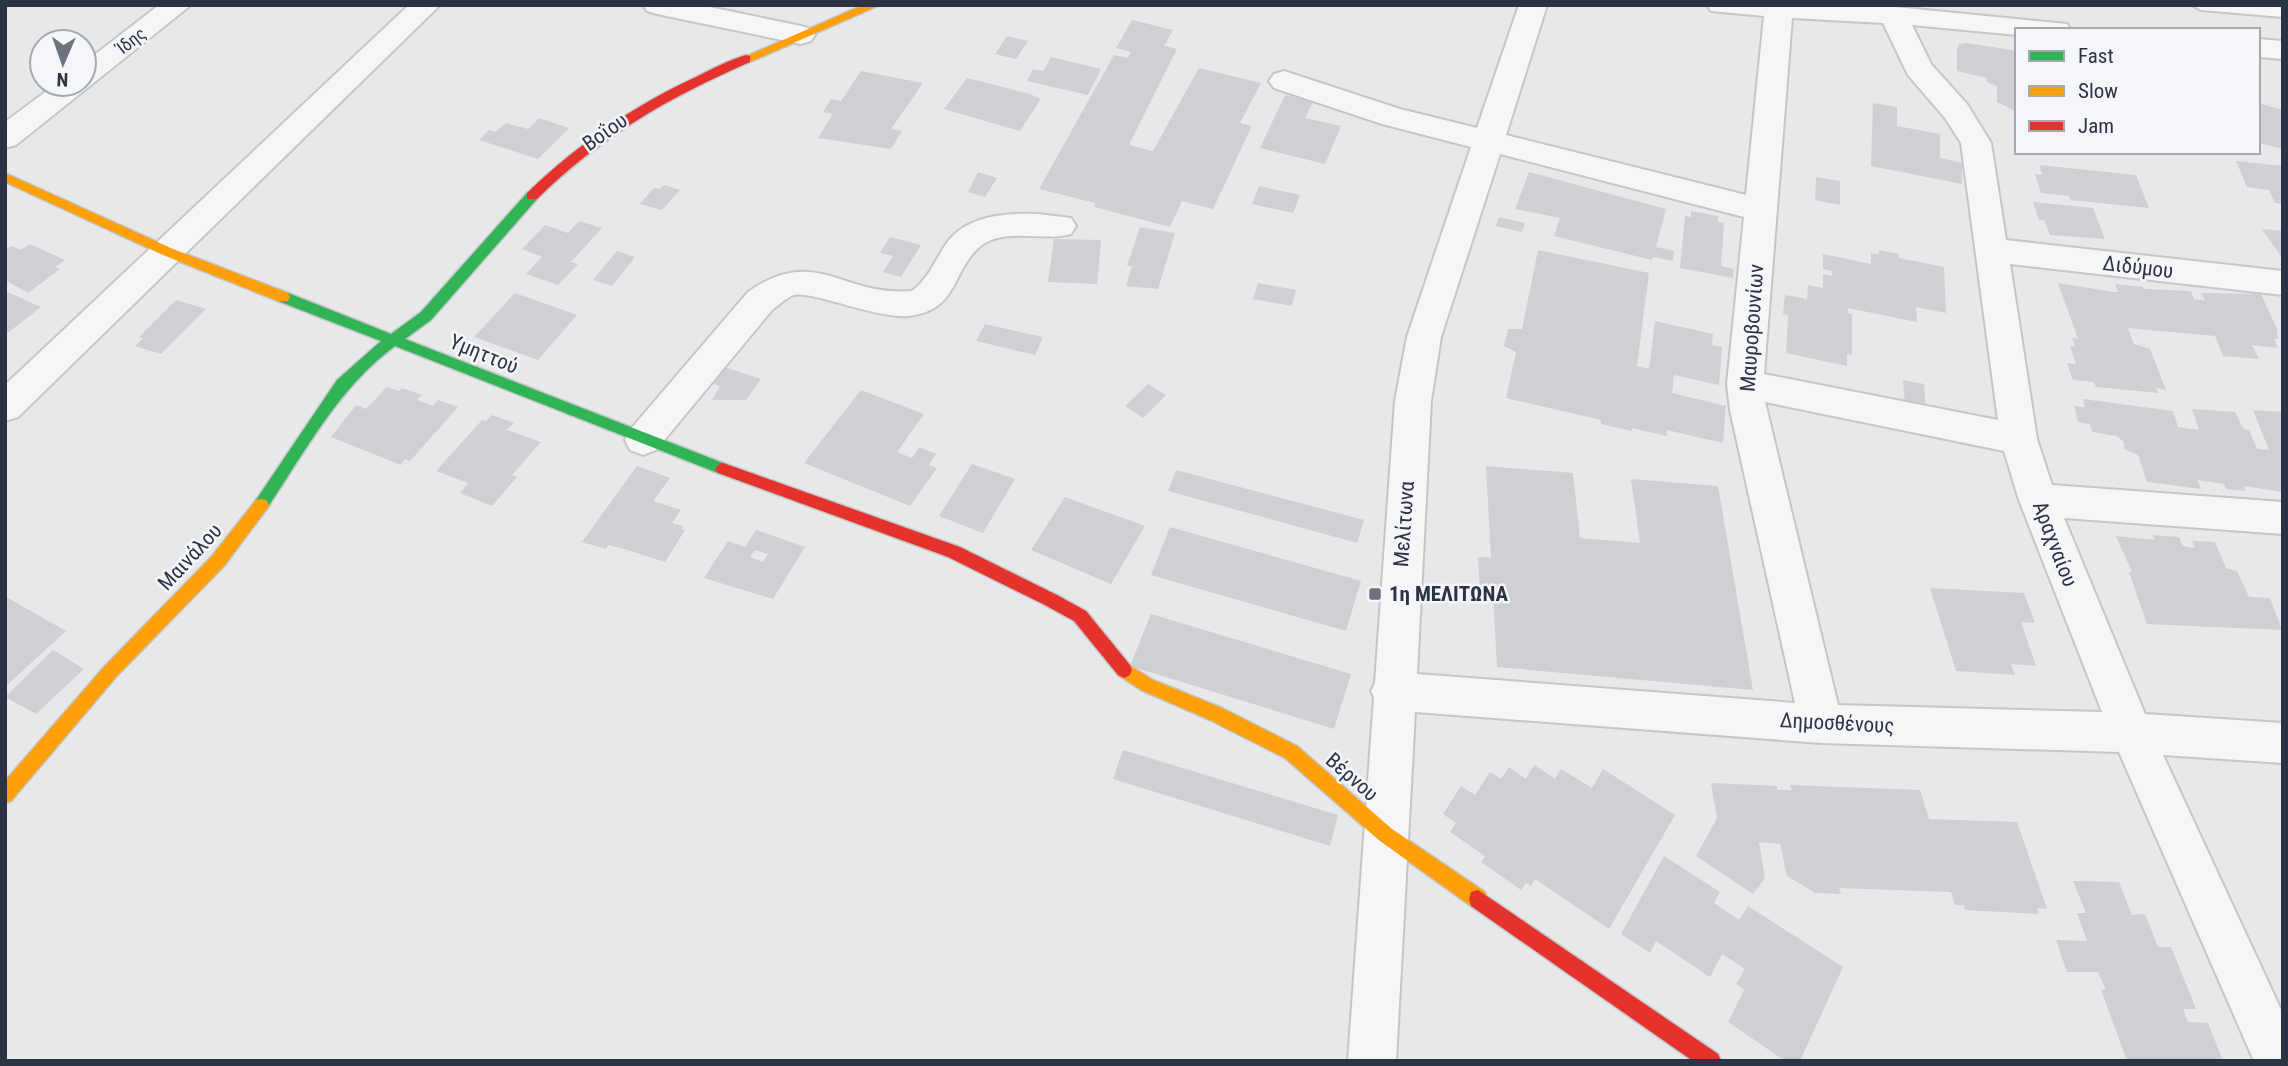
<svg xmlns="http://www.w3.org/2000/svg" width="2288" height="1066" font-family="'Roboto Condensed',sans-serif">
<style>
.building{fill:#ced0d3;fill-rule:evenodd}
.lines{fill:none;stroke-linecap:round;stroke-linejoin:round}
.lane-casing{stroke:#c4c6c8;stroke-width:4}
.street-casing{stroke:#c4c6c8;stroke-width:4}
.fast-casing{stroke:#c4c6c8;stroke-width:3}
.slow-casing{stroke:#c4c6c8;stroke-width:3}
.jam-casing{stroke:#c4c6c8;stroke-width:3}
.lane{fill:#f5f6f7;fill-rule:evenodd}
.street{fill:#f5f6f7;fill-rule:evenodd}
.fast{fill:#30b455;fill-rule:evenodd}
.slow{fill:#ff9f0a;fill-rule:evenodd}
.jam{fill:#e5322d;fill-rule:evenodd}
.poi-dot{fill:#6c737f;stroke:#f4f6f9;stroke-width:2.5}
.labels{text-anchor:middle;stroke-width:5;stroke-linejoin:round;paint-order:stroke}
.far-street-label{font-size:18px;fill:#2b3445;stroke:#f4f6f9}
.street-label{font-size:21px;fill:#2b3445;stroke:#f4f6f9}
.poi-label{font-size:21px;font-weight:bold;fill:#2b3445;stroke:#f4f6f9;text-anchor:start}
</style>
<rect width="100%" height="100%" fill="#e6e8ea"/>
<g class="building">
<path d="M1132,20L1173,30L1164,46L1177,49L1129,145L1153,151L1199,68L1261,83L1240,123L1252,126L1213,209L1182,201L1170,227L1095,207V203L1039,189L1114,55L1128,58L1131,52L1116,48Z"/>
<path d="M1007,36L1028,41L1016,59L995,54Z"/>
<path d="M1967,43L2017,51V112L1997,102V86L1987,82V78L1957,71V49L1959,44Z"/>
<path d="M1051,57L1101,69L1088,95L1027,81L1033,69L1043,71Z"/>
<path d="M861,71L923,83L891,129L902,131L891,149L818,138L833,114L823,112L831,99L841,101Z"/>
<path d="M967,78L1030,94L1041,99L1020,131L944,109Z"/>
<path d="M1285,95L1313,102L1305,118L1341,126L1325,164L1260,148Z"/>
<path d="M1873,103L1897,107V126L1940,134V158L1962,163V184L1871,166Z"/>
<path d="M2258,103L2283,110V149L2258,143Z"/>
<path d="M539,118L569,128L538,159L479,140L489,130L496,132L506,123L528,129Z"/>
<path d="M2236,161L2283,166V204L2275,203L2269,190L2247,187Z"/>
<path d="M2039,165L2136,175L2149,208L2070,200L2069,196L2041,193L2035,174L2043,175Z"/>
<path d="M978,172L997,178L985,197L968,192Z"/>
<path d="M1529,172L1666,209L1656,247L1674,251L1673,261L1653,257L1652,260L1554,236L1560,218L1515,209Z"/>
<path d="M1816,177L1840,181V205L1815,200Z"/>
<path d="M664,185L680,190L662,210L640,204L654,188L660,189Z"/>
<path d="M1259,186L1300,195L1293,213L1252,204Z"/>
<path d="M2033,202L2093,208L2105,239L2050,235L2044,220H2039Z"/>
<path d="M1691,211L1718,216V222L1724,223L1721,266L1734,269L1733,278L1680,268L1685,216L1691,217Z"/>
<path d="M1499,217L1525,223L1522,232L1496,226Z"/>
<path d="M579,221L602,228L571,262L578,264L558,285L526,274L542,257L522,249L545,225L568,233Z"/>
<path d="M1140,227L1175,233L1158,289L1126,286L1132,266H1127Z"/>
<path d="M2262,229L2283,231V259Z"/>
<path d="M890,237L921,245L901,277L883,272L893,256L880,253Z"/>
<path d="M1054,239L1101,240L1097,284L1048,282Z"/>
<path d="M30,244L65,260L55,267L60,269L28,293L5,280V250L11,246L21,250Z"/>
<path d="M1538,250L1649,273L1637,366L1649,369L1655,321L1713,334L1712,345L1722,347L1719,385L1674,375L1672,393L1726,406L1723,443L1667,430V436L1632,428V431L1601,424V420L1506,398L1516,352L1504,346L1508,329H1522Z"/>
<path d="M1879,250L1899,254V258L1944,267L1946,313L1916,307L1917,322L1848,308V313L1852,314V355L1847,354V366L1786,353L1788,315L1783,314L1785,295L1807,299L1808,285L1823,288V274L1832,276V271L1823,269V254L1871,264V253L1879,254Z"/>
<path d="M617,251L635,257L612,286L593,280Z"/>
<path d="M1258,283L1296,290L1292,306L1253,299Z"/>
<path d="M2058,283L2114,292H2118L2115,284L2143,287L2144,289L2191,291L2194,299L2199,300H2205L2201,293L2261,294L2277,329L2278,339H2274L2278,348L2252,345L2259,359L2223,356L2215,336L2128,328L2134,344L2150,349L2166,390L2156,388L2158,393L2096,387L2094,382L2073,380L2067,363L2076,364L2070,346H2075L2072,338L2078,339Z"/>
<path d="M5,291L41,307L5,335Z"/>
<path d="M515,293L577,315L538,360L474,337Z"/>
<path d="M176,300L206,309L161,354L135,346L143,338L139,337Z"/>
<path d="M985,324L1043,337L1035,355L976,341Z"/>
<path d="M718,365L761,379L746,400H712L720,386L706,382Z"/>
<path d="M1903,380L1924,384L1926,410L1905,405Z"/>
<path d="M1148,384L1166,395L1143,418L1125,406Z"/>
<path d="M387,387L399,391L402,388L422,395L417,400L433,406L438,400L458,407L410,461L405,459L401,465L331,437L356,405L366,409Z"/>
<path d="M861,390L924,414L897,452L912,458L919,447L936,454L929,465L937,468L910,506L804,463Z"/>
<path d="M2083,399L2173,411L2178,427L2199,430L2192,409L2235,412L2243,428L2249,430L2257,449L2269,450L2253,410L2283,412V492L2244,486L2245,491L2226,489L2224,484L2197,480L2201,489L2147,482L2138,455L2124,449V442L2117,436L2092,432L2090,424L2078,422L2074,406L2085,407Z"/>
<path d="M492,415L514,423L507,430L541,442L512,475L517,477L492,506L460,493L468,483L436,471L482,420L486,421Z"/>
<path d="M972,464L1015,479L983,533L939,516Z"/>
<path d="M637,466L670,478L653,501L681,510L672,523L683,526L681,529L685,530L665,562L621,548L608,545L606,549L582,542Z"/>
<path d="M1486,466L1573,473L1580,538L1640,543L1631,479L1718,486L1753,690L1497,667L1493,594L1480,593L1478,557L1491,558Z"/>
<path d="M1176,470L1364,520L1357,543L1168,491Z"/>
<path d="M1065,497L1145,526L1111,584L1031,550Z"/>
<path d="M1170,527L1361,581L1346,631L1151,575Z"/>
<path d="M756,530L805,547L773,599L704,578L728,541L745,547ZM755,550L768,554L763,562L750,557Z"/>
<path d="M2152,535L2179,537L2183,546L2195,548L2192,541L2215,542L2226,568L2237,571L2249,597L2270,598L2282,630L2147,624L2129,572H2132L2116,536L2155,540Z"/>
<path d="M1930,588L2024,593L2035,623L2021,622L2036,666L2011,664L2015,675L1956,671Z"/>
<path d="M8,598L66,631L5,687V600Z"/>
<path d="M1151,614L1351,674L1334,729L1130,666Z"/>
<path d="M53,650L84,669L36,714L5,697Z"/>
<path d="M1123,750L1338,815L1330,846L1113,779Z"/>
<path d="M1534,765L1555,779L1561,769L1592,788L1603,769L1675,815L1609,929L1535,879L1531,886L1526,883L1521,890L1481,862L1485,856L1450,832L1456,823L1443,814L1461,786L1475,795L1490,772L1501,779L1509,767L1526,779Z"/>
<path d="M1711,783L1777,786V790H1792L1790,785L1920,790L1929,819L2017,822L2047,909L2037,908L2039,914L1965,910L1964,905H1955L1951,892L1839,888L1841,894L1815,893L1787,876L1780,844L1759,842L1765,878L1753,894L1696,856L1717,818Z"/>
<path d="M1664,856L1720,892L1714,903L1739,920L1748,906L1843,967L1800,1061H1785L1728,1022L1744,990L1736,984L1745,969L1722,954L1710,977L1656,941L1650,953L1621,934Z"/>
<path d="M2073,881L2119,882L2132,915L2145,914L2158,947H2171L2196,1009H2183L2188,1022L2208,1023L2223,1061H2127L2101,990H2106L2098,972H2067L2056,940L2087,941L2077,913H2086Z"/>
</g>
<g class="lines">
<g class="lane-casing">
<path id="lane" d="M2192,5L2283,6V17L2201,10Z"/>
</g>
<g class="street-casing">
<g id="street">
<path d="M159,5H191L16,145L5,148V122L56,84H84V63Z"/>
<path d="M409,5H440L18,417L5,421V385Z"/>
<path d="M643,5H700L801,26L811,29L815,35L811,41L801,44L657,14L647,11Z"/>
<path d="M1519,5H1547L1506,135L1746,195L1764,16L1711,11L1707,5H1875L2067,24L2071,30H2017V35L1912,25L1931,64L1967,104L1991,143L2006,240L2283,271V295L2010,264L2037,439L2052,485L2283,502V534L2064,518L2145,714L2283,723V763L2163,755L2283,1014V1061H2254L2119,752L1821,743L1415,712L1396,1061H1348L1374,697L1371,691L1375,683L1395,401L1407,337L1471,147L1382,124L1274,88L1269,81L1274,74L1284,71L1400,109L1477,128ZM1792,18L1883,23L1908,75L1945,118L1961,143L1998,420L1764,374ZM1500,154L1744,217L1727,384L1730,410L1795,703L1417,674L1431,401L1441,337ZM1765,402L2004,451L2019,500L2102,712L1838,705Z"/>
<path d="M2258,39L2283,41V59L2258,57Z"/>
<path d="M1038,214L1071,218L1076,226L1071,234C1044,242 1007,227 982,245C951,269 960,310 909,316C877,319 810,290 794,295C786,298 779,305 772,310L656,450L643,455L630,450L625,440L630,430L748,292C816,244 842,297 912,291C928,279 934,263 944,247C964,215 1004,213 1038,214Z"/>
</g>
</g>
<g class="fast-casing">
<path id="fast" d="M532,191L539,196L537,199L431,320L405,339L728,465L731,469L728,473H718L395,346C338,388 305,452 266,510H256L253,505L256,500L337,380L381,341L278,301L276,297L278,293H288L391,334L421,312L527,193Z"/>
</g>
<g class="slow-casing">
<g id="slow">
<path d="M863,5H880L750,62H742L740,59Z"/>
<path d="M5,173L173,249L288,293L290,297L288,301H278L163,255L5,182Z"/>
<path d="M261,499L266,500L269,505L266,510L224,566L116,677L11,801L5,803V781L104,667L212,556L256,500Z"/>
<path d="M1124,662L1153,680L1222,708L1297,746L1392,829L1485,892L1487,899L1485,906L1478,908L1471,906L1380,841L1285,758L1210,720L1141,690L1118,675L1116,670L1118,665Z"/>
</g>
</g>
<g class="jam-casing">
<g id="jam">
<path d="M746,55L750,56V62C668,98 601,136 537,199H527V193C578,144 633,106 696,77C712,69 729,60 746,55Z"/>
<path d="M723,463L960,547L1057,595L1086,611L1130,665L1132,670L1130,675L1124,678L1118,675L1074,621L1045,605L948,557L718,473L715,469L718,465Z"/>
<path d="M1478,890L1718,1054L1721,1061H1693L1471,906L1469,899L1471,892Z"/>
</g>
</g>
<use href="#lane" class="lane"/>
<use href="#street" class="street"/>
<use href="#fast" class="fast"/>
<use href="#slow" class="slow"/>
<use href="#jam" class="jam"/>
</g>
<rect class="poi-dot" x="1368" y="587" width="14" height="14" rx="3.5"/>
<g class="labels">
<g class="far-street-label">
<text transform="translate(131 41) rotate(-38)" y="6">Ίδης</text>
</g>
<g class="street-label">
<text transform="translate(605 132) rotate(-35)" y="7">Βοΐου</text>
<text transform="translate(2138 267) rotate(7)" y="7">Διδύμου</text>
<text transform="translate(1752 328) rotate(-86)" y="7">Μαυροβουνίων</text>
<text transform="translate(484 354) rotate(22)" y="7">Υμηττού</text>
<text transform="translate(1404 524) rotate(-86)" y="7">Μελίτωνα</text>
<text transform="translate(2055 544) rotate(69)" y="7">Αραχναίου</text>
<text transform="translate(190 557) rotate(-47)" y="7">Μαινάλου</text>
<text transform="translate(1837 723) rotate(3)" y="7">Δημοσθένους</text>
<text transform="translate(1352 777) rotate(41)" y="7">Βέρνου</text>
</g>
<g class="poi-label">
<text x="1389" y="601">1η ΜΕΛΙΤΩΝΑ</text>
</g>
</g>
<rect width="2288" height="1066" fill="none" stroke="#2b3445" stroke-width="14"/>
<rect x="2015" y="28" width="245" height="126" fill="#f4f6f9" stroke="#a4a8b1" stroke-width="2"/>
<rect x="2029" y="51" width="35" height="10" fill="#30b455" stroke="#a4a8b1" stroke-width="2"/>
<text x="2078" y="63" font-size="21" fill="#2b3445">Fast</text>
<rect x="2029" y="86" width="35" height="10" fill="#ff9f0a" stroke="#a4a8b1" stroke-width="2"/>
<text x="2078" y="98" font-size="21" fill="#2b3445">Slow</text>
<rect x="2029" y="121" width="35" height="10" fill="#e5322d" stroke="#a4a8b1" stroke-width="2"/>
<text x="2078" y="133" font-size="21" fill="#2b3445">Jam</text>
<g transform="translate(63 63) rotate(182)"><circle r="33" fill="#f4f6f9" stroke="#a4a8b1" stroke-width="2"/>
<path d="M0-5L12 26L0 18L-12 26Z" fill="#6c737f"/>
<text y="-10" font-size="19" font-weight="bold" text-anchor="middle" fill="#2b3445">N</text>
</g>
</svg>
